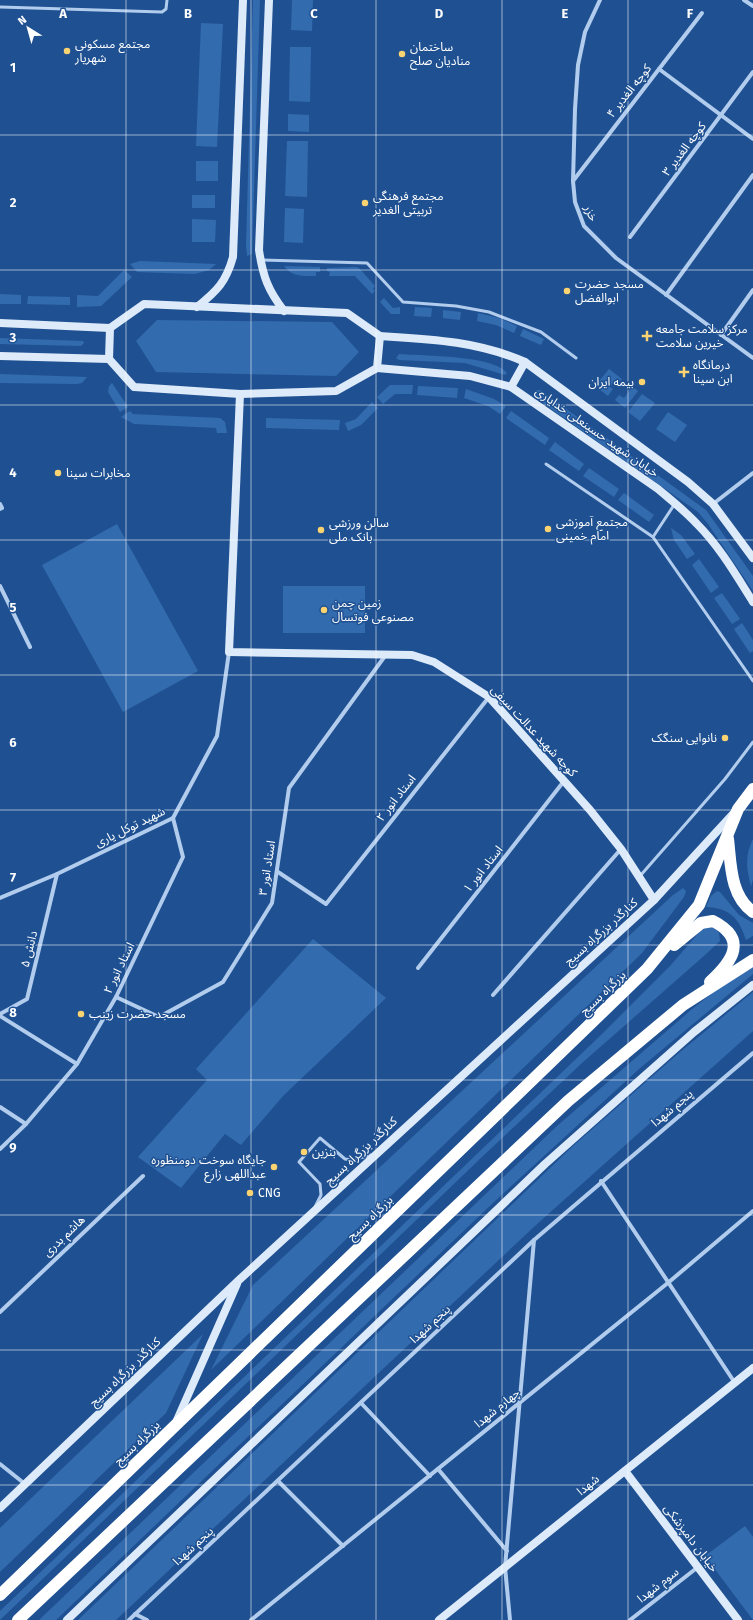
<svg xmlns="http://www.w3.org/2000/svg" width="753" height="1620" font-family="'Fira Sans','Noto Sans Arabic',sans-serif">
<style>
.green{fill:#336baf}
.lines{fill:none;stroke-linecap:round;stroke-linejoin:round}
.lane{stroke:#b1cced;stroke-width:3}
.street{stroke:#b1cced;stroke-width:4}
.secondary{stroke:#ddeafa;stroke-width:8}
.highway{stroke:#fff;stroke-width:12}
.grid{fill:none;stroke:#fff;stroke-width:1;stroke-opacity:0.55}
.poi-dot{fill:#fbd371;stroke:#1f5192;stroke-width:1.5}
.labels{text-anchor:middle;stroke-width:3;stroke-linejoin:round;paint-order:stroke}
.poi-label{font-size:12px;fill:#fff;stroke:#1f5192;text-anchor:start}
.street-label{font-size:12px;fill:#fff;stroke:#1f5192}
.grid-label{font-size:13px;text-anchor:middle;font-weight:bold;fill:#fff;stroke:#1f5192;stroke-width:3;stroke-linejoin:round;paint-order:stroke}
</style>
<rect width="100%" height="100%" fill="#1f5192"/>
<g class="green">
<path d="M253,0H260L252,254L247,256L246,245Z"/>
<path d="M292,0H313L312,31L291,30Z"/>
<path d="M201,23L223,24L217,147L196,146Z"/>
<path d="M290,47H311L310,102L289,101Z"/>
<path d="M288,114L309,115V132L288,131Z"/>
<path d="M287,141H308L307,197L285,196Z"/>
<rect x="196" y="161" width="22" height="20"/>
<rect x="192" y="195" width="23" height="13"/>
<path d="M285,208L304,209L303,243L284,242Z"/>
<path d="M192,219L216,220L215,242H192Z"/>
<path d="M140,261L216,264L209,270L195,274L137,272L130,264Z"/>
<path d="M284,266L320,267V272H316V276C303,276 292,277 284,266Z"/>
<path d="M356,267L359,268L375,286L373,289L375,291L372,294L355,276H329L330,272L327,271V268Z"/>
<path d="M124,270L132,277L101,306L77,307V295L98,296Z"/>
<path d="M0,294L21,295V304H0Z"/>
<path d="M28,296L70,297V305L27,304Z"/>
<path d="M384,298L393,308L400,307V314H391L380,302Z"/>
<path d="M415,307L432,308L431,317L414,316Z"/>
<path d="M443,310L461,312L460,320L443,318Z"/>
<path d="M478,313L499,318L517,326L514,333L496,325L477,321Z"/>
<path d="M157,320L332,322L359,352L336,376L156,372L136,341Z"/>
<path d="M523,329L544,339L541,345L520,336Z"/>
<path d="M0,338L83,341L84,343L81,346L0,344Z"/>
<path d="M399,354C423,356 493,355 507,373L505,375L465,363L399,360L396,358Z"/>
<path d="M609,369L622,379L618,383L614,381L610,387L613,389L608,396L595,386Z"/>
<path d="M0,374L87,377L82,383L77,384L0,383Z"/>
<path d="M112,383L128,407L120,412L108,392L109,386Z"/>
<path d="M629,384L638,391L625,408L615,400L619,395L624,398L630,390L626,387Z"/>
<path d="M390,385H413L412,394H395L383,404L377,397Z"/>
<path d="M418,386L458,388L457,398L417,395Z"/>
<path d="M466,389L494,399L506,406L500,414L488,406L464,398Z"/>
<path d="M536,390H540L706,510L753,576V591L708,524L698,512L537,399L534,395Z"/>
<path d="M642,394L655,403L640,421L628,412Z"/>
<path d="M372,402L378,408L361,425L348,431L345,423L356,419Z"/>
<path d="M130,411L133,414L220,418L225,422L227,433H217L216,428L134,424L121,417Z"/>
<path d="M511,411L549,438L545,445L506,418Z"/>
<path d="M668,412L687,425L675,442L656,429Z"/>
<path d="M266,418L340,420L339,430L266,428Z"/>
<path d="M555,442L584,464L579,471L549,450Z"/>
<path d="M589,468L619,489L614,497L583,476Z"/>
<path d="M624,493L654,515L649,522L618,500Z"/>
<path d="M117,524L198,671L123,712L42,565Z"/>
<path d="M671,528L681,535L695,554L687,559L674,540Z"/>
<path d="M699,559L719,587L711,593L692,565Z"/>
<rect x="283" y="586" width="82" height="47"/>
<path d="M722,593L740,619L732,624L714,598Z"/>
<path d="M742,623L753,640V651L750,653L734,629Z"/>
<path d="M753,839V880L751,886C746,868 745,855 753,839Z"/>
<path d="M683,888L686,891L684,897L642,953L211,1370L253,1285L673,895Z"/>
<path d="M717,891L720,892L739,915L753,923V936L746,940C739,918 730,908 706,907L711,896Z"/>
<path d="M714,927L719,933L720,941L705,955L582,1063L483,1156L0,1620V1611L603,1033L670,966L702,929Z"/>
<path d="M313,939L386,998L283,1096L241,1145L225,1134L181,1188L138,1157L207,1080L196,1069Z"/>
<path d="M753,967V974L639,1069L495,1201L56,1620H39L557,1126L691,1010L720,987Z"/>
<path d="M753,992V1031L536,1225L116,1620H78L572,1147L680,1052Z"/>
<path d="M203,1334L166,1413L0,1572V1528Z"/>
<path d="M745,1526L753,1537V1620L705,1556Z"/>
</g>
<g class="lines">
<g class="lane">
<path d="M0,7L162,12L166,9L167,0"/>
<path d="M262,260L367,263L403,302L456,306L489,312L541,332L576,358"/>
<path d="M546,464L653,537"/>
<path d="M674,505L653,537L753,681"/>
<path d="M640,876L725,779L753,742"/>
<path d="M315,1207L321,1195L320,1184L299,1162L320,1138L345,1159L352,1160L371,1155"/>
</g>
<g class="street">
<path d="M600,0L585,32L578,65L575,109L573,181L575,202L584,226L616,258L753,358"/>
<path d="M744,0L753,6"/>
<path d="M659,69L753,139"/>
<path d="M573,181L702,13"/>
<path d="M630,237L753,72"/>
<path d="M666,295L753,175"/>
<path d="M721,335L753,290"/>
<path d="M0,504L2,508L0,509"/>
<path d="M713,504L753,473"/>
<path d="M0,586L30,647"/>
<path d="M278,872L326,904L489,697"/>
<path d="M0,898L57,874L173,818L217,736L229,652"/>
<path d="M418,968L564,781"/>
<path d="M493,995L621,849"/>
<path d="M116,997L159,1017L223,982L272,903L289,788L385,656"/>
<path d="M0,1014L27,999L57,874"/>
<path d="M0,1016L77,1064"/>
<path d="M0,1107L26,1124"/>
<path d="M0,1149L26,1124L77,1064L116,997L183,857L173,818"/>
<path d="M601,1181L735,1383"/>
<path d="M0,1312L143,1176"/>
<path d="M361,1403L430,1476"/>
<path d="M0,1464L25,1484"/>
<path d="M438,1469L507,1551"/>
<path d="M278,1481L343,1546"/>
<path d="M135,1614L147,1620"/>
<path d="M129,1620L534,1240L753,1053"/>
<path d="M251,1620L669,1282L753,1211"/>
<path d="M510,1620L505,1567L534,1240"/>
<path d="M630,1620L698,1567"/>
</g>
<g class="secondary">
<path d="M269,0L259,250C263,277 268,290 284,311"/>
<path d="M144,304L347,313L380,336L377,368L336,391L240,394L134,387L109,359L110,328Z"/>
<path d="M197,307C217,291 226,282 233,257L243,0"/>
<path d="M0,323L110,328"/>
<path d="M380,336C430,339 478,341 525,362L688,482L713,504L753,558"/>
<path d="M0,356L109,359"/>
<path d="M377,368L470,376L511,387L658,489C671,500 685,511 697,524C720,547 736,575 753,602"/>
<path d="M511,387L525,362"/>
<path d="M240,394L229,652L412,655L434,662L489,697L590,810L621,849L654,900"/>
<path d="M177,1420L237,1284"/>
<path d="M625,1471L738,1620"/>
<path d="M0,1508L239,1280L654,900L733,814"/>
<path d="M67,1620L545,1164L694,1032L753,985"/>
<path d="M439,1620L753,1368"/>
</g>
<g class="highway">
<path d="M728,839C731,864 730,896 753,912"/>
<path d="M674,945L701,923L713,921C748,939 733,961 710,982"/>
<path d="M0,1595L647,969L699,905L738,809L753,789"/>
<path d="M18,1620L568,1101L683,1005L753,960"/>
</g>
</g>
<path class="grid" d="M126,0V1620M251,0V1620M376,0V1620M502,0V1620M628,0V1620M0,135H753M0,270H753M0,405H753M0,540H753M0,675H753M0,810H753M0,945H753M0,1080H753M0,1215H753M0,1350H753M0,1485H753"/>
<g class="poi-dot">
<circle cx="67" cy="51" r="4"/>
<circle cx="402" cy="54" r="4"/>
<circle cx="365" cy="203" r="4"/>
<circle cx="567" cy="291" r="4"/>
<path d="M645 330h4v4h4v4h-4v4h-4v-4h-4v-4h4z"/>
<path d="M682 366h4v4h4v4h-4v4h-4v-4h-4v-4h4z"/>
<circle cx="642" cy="382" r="4"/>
<circle cx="58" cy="473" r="4"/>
<circle cx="548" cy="529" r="4"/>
<circle cx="321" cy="530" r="4"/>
<circle cx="324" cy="610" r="4"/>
<circle cx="725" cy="738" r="4"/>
<circle cx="81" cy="1014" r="4"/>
<circle cx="304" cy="1152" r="4"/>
<circle cx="274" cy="1167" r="4"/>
<circle cx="250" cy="1193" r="4"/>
</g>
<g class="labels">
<g class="poi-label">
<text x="75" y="48">مجتمع مسکونی<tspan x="75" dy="14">شهریار</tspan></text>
<text x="410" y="51">ساختمان<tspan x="410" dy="14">منادیان صلح</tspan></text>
<text x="373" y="200">مجتمع فرهنگی<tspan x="373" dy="14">تربیتی الغدیر</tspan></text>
<text x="575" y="288">مسجد حضرت<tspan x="575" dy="14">ابوالفضل</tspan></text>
<text x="656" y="333">مرکز سلامت جامعه<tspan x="656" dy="14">خیرین سلامت</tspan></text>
<text x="693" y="369">درمانگاه<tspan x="693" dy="14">ابن سینا</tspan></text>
<text x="634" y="386" text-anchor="end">بیمه ایران</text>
<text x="66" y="477">مخابرات سینا</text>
<text x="556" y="526">مجتمع آموزشی<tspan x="556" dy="14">امام خمینی</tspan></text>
<text x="329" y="527">سالن ورزشی<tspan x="329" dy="14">بانک ملی</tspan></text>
<text x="332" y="607">زمین چمن<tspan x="332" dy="14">مصنوعی فوتسال</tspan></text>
<text x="717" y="742" text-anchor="end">نانوایی سنگک</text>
<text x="89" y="1018">مسجد حضرت زینب</text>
<text x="312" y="1156">بنزین</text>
<text x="266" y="1164" text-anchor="end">جایگاه سوخت دومنظوره<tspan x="266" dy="14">عبداللهی زارع</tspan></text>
<text x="258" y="1197">CNG</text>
</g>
<g class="street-label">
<text transform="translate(629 91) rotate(-52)" y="4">کوچه الغدیر ۴</text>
<text transform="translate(684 149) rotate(-53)" y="4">کوچه الغدیر ۳</text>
<text transform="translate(591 213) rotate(65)" y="4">خزر</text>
<text transform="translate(597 432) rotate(35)" y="4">خیابان شهید حسینعلی خدایاری</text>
<text transform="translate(534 731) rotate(47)" y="4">کوچه شهید عدالت سیفی</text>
<text transform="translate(396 798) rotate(-52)" y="4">استاد انور ۲</text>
<text transform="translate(130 827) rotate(-26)" y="4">شهید توکل یاری</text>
<text transform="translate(267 868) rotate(-81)" y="4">استاد انور ۳</text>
<text transform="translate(483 869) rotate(-52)" y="4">استاد انور ۱</text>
<text transform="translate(601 932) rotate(-42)" y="4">کنارگذر بزرگراه بسیج</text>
<text transform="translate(29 949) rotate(-76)" y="4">دانش ۵</text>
<text transform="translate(119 968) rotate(-64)" y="4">استاد انور ۲</text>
<text transform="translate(603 993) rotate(-44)" y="4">بزرگراه بسیج</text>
<text transform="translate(672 1108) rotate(-40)" y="4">پنجم شهدا</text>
<text transform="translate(361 1151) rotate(-43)" y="4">کنارگذر بزرگراه بسیج</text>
<text transform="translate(370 1218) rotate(-44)" y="4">بزرگراه بسیج</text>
<text transform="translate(64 1236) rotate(-44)" y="4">هاشم بدری</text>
<text transform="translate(430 1324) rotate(-43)" y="4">پنجم شهدا</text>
<text transform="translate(125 1372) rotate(-44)" y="4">کنارگذر بزرگراه بسیج</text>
<text transform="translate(497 1408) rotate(-39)" y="4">چهارم شهدا</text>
<text transform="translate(137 1443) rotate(-44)" y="4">بزرگراه بسیج</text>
<text transform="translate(588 1485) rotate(-39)" y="4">شهدا</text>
<text transform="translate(691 1538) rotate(53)" y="4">خیابان دامپزشکی</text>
<text transform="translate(193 1546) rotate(-43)" y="4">پنجم شهدا</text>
<text transform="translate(658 1585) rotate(-38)" y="4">سوم شهدا</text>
</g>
</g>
<g class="grid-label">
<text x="63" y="18">A</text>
<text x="188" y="18">B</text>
<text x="314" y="18">C</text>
<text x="439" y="18">D</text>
<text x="565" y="18">E</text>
<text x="690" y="18">F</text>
<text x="13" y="72">1</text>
<text x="13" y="207">2</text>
<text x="13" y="342">3</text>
<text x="13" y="477">4</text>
<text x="13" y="612">5</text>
<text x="13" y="747">6</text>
<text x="13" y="882">7</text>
<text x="13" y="1017">8</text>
<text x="13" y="1152">9</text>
</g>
<g transform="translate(28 28) rotate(323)" stroke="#1f5192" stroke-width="3" paint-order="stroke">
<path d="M0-3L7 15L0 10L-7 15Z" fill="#ffffff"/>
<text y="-6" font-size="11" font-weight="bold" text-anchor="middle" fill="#ffffff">N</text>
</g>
</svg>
